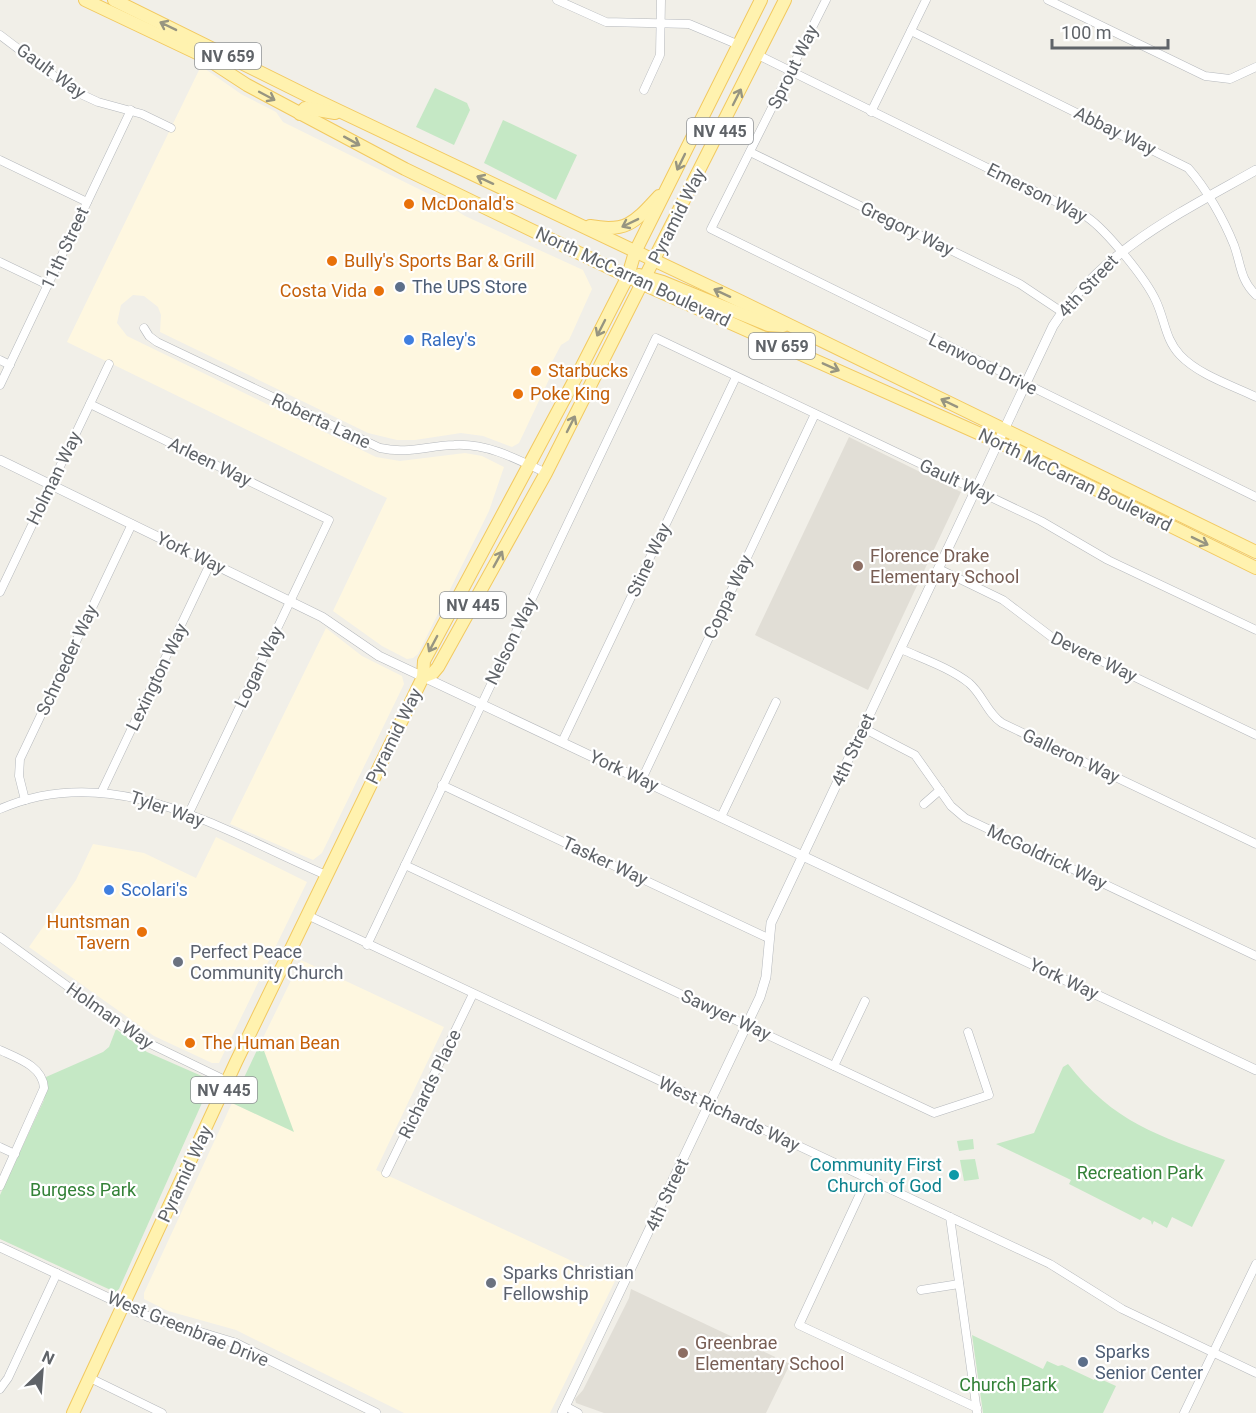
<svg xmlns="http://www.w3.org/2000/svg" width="1256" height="1413" font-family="Roboto,sans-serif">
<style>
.commercial{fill:#fef7e0}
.education{fill:#e1ded6}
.green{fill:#c5e8c5}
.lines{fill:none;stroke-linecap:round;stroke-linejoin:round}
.minor-casing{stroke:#b5b8bc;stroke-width:9}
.tertiary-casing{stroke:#b5b8bc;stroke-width:10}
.primary-casing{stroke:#f2c960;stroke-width:14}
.minor{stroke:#fff;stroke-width:8}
.tertiary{stroke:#fff;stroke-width:9}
.primary{stroke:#fff2af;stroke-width:12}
.oneway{stroke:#979581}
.food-dot{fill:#e8710a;stroke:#fff;stroke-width:2}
.service-dot{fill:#5c6f8a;stroke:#fff;stroke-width:2}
.shop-dot{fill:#3f7fe0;stroke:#fff;stroke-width:2}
.education-dot{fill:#8d6e63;stroke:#fff;stroke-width:2}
.worship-dot{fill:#6b7280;stroke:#fff;stroke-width:2}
.culture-dot{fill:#0f9aa8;stroke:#fff;stroke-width:2}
.labels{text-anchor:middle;stroke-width:4.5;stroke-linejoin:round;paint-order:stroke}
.shield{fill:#fff;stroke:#8f9295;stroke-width:1.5}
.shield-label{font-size:16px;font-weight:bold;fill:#5f6368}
.street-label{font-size:18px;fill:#5f6368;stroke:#fff}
.food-label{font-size:18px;fill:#c56008;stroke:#fff;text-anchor:start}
.service-label{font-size:18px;fill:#4e5e75;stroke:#fff;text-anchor:start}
.shop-label{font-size:18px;fill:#366cbe;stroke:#fff;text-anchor:start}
.education-label{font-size:18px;fill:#785e54;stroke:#fff;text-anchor:start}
.worship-label{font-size:18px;fill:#5b616d;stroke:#fff;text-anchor:start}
.culture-label{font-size:18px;fill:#0d838f;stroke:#fff;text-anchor:end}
.park-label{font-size:18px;fill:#348238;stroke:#fff}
</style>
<rect width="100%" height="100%" fill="#f1efe8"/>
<g class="commercial">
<path d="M201,66L241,94L276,112L283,122L435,197L465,216L583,270L592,289L569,340L561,345L552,362L553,371L519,443L512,447L483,436L461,433L415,440H397L368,433L160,332L161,315L158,307L144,296L133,295L121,305L117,323L127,336L376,457L400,461L465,453L482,456L504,467L489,511L418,654L413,658L407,659L382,646L333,611L387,498L67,342Z"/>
<path d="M326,628L362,656L402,676L404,684L322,853L313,860L230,824Z"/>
<path d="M216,837L307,882L219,1063H212L154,1036L29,947L76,880L93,844L144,853L196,878Z"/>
<path d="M301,960L444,1027L376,1170L615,1281L550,1413H404L236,1330L168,1311L144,1299V1293L232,1103L293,1131L264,1051L259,1046Z"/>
</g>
<g class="education">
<path d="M849,437L961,492L868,690L755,635Z"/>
<path d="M631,1289L790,1364L766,1413H604L576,1403L575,1399L583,1390L629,1298Z"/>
</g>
<g class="green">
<path d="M435,88L467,103L470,110L454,145L416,127Z"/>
<path d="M503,120L577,155L556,200L484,163Z"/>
<path d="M116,1029L147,1052L204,1077L210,1085L119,1289L115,1292L0,1239V1195L44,1100L46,1077L103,1052L109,1047Z"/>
<path d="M259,1046L264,1051L294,1132L232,1103Z"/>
<path d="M1068,1064C1113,1122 1159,1136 1225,1160L1192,1227L1172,1217L1167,1228L1154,1221L1152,1225L1151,1221L1143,1217L1140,1220L1069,1184L1071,1180L996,1144L1034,1133L1063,1067Z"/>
<path d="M973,1139L974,1149L959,1151L957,1141Z"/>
<path d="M975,1159L979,1179L964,1181L960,1160Z"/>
<path d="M972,1335L1043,1369L1047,1361L1058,1366L1062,1365L1094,1380L1096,1377L1116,1386L1103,1413H983Z"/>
</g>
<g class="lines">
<g class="minor-casing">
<g id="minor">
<path d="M557,0L606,22L689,24L739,45"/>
<path d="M826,0L711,229L1256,497"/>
<path d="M1048,0L1205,76L1230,79L1256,67"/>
<path d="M911,31L1188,168C1206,188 1224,220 1234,245C1241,264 1240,280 1256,295"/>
<path d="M0,35L74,91L98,102L142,114L171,128"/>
<path d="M758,55L1087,217C1107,231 1146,279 1156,301C1165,320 1165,339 1180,355C1199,375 1231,385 1256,397"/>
<path d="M644,90L660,55L661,0"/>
<path d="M871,112L926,0"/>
<path d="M750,152L1020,284L1062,312"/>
<path d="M0,160L87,202"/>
<path d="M0,262L48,285"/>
<path d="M144,328L149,336L157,342L380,448C407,454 427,446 454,445C487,443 517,459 546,473"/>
<path d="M0,360L10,365"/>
<path d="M0,385L131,110"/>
<path d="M90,404L329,520L188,815"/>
<path d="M939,569L1003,600L1053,638L1256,735"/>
<path d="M0,592L109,364"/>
<path d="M901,649C923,659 950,668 969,683C983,695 987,713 1002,723L1256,844"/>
<path d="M863,728L915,755L951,806L965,818L1256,956"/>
<path d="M562,742L736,377"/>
<path d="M642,779L815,414"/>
<path d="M442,785L768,938"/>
<path d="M102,791L211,562"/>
<path d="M25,800L19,776L20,759L132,524"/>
<path d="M924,804L940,790"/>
<path d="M0,809C114,759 223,831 326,875"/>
<path d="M721,817L776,702"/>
<path d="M405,865L934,1113L989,1095L968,1032"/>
<path d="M307,915L1050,1264L1122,1309L1256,1373"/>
<path d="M0,937L140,1039L227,1081"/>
<path d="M367,945L656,338L1041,521L1108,560L1256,630"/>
<path d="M0,1050C17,1058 43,1066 44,1088L0,1186"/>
<path d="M834,1066L865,1001"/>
<path d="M0,1147L15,1154"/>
<path d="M386,1173L473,994"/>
<path d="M867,1179L799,1325L977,1408"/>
<path d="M950,1217L977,1412"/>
<path d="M921,1290L959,1284"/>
<path d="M90,1378L162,1413"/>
<path d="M0,1389L8,1378L57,1273"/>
<path d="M565,1406L578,1413"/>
<path d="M1184,1413L1256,1264"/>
</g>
</g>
<g class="tertiary-casing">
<g id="tertiary">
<path d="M0,460L322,617L379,656L1256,1070"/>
<path d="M0,1247L149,1317L235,1343L376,1413"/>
<path d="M562,1413L760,997L766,977L771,923L1053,326C1102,250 1180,213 1256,170"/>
</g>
</g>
<g class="primary-casing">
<g id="primary">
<path d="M85,0L201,55L247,85L405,169L643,284L1014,449L1256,568"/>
<path d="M114,0L314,99L740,301L1256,552"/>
<path d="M300,114L305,108L335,113"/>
<path d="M590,226C627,233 635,222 659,196"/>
<path d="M639,275L663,282L768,325L783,326"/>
<path d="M423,677L433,673L438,667L546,473L785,0"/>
<path d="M73,1413L236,1062L423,677L424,661L582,366L628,276L635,252L761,0"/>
</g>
</g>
<use href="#minor" class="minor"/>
<use href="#tertiary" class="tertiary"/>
<use href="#primary" class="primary"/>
</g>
<defs><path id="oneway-shaft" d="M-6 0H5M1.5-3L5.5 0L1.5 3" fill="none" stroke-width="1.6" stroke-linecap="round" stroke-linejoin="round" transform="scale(1.5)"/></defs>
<g class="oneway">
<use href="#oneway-shaft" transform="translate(168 26) rotate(-154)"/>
<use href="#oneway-shaft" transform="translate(267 96) rotate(28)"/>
<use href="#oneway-shaft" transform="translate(737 97) rotate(-63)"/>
<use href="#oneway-shaft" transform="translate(352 141) rotate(29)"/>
<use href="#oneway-shaft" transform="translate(681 162) rotate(116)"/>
<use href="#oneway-shaft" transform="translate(485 180) rotate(-155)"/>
<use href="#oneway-shaft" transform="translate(630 223) rotate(154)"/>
<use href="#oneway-shaft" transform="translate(722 293) rotate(-155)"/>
<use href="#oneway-shaft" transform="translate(601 328) rotate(117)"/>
<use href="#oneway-shaft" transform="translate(831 367) rotate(24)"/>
<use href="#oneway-shaft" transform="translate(949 403) rotate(-154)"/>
<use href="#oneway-shaft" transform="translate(571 424) rotate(-63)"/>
<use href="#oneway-shaft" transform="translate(1200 541) rotate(26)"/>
<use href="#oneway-shaft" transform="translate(498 559) rotate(-61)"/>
<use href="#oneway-shaft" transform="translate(433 644) rotate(118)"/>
</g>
<g class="food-dot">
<circle cx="409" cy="204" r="6"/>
<circle cx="332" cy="261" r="6"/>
<circle cx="379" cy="291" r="6"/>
<circle cx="536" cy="371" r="6"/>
<circle cx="518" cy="394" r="6"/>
<circle cx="142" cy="932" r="6"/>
<circle cx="190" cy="1043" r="6"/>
</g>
<g class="service-dot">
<circle cx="400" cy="287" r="6"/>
<circle cx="1083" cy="1362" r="6"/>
</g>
<g class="shop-dot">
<circle cx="409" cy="340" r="6"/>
<circle cx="109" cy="890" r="6"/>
</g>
<g class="education-dot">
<circle cx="858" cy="566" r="6"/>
<circle cx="683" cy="1353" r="6"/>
</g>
<g class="worship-dot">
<circle cx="178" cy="962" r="6"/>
<circle cx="491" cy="1283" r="6"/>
</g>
<circle class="culture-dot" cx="954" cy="1175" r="6"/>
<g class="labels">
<g class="shield">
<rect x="195" y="43" width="66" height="26" rx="4.5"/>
<rect x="687" y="118" width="66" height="26" rx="4.5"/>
<rect x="749" y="333" width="66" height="26" rx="4.5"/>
<rect x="440" y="592" width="66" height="26" rx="4.5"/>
<rect x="191" y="1077" width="66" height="26" rx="4.5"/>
</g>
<g class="shield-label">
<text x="228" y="62">NV 659</text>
<text x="720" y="137">NV 445</text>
<text x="782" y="352">NV 659</text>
<text x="473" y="611">NV 445</text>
<text x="224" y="1096">NV 445</text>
</g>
<g class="street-label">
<text transform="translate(793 67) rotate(-64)" y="6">Sprout Way</text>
<text transform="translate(51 71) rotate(36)" y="6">Gault Way</text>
<text transform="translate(1115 131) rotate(26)" y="6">Abbay Way</text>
<text transform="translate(1037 193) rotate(27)" y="6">Emerson Way</text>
<text transform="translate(677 216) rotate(-63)" y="6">Pyramid Way</text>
<text transform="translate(907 229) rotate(26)" y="6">Gregory Way</text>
<text transform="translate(65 248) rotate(-65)" y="6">11th Street</text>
<text transform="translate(633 277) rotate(25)" y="6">North McCarran Boulevard</text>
<text transform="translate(1088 286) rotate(-47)" y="6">4th Street</text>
<text transform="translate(983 364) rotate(26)" y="6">Lenwood Drive</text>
<text transform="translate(321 421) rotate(25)" y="6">Roberta Lane</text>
<text transform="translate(210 462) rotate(26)" y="6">Arleen Way</text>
<text transform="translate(54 478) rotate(-64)" y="6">Holman Way</text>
<text transform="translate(1075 480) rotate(26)" y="6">North McCarran Boulevard</text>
<text transform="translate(957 481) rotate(25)" y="6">Gault Way</text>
<text transform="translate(191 553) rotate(26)" y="6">York Way</text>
<text transform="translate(649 560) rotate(-65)" y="6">Stine Way</text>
<text transform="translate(728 597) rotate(-65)" y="6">Coppa Way</text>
<text transform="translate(511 641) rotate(-64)" y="6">Nelson Way</text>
<text transform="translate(1094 657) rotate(26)" y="6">Devere Way</text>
<text transform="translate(67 660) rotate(-65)" y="6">Schroeder Way</text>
<text transform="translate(259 667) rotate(-64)" y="6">Logan Way</text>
<text transform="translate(157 677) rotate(-64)" y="6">Lexington Way</text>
<text transform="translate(394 736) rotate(-64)" y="6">Pyramid Way</text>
<text transform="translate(853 750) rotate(-65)" y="6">4th Street</text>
<text transform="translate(1071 756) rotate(25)" y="6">Galleron Way</text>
<text transform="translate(624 771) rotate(25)" y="6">York Way</text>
<text transform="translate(167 809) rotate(19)" y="6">Tyler Way</text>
<text transform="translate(1047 857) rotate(25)" y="6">McGoldrick Way</text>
<text transform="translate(605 861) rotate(25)" y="6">Tasker Way</text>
<text transform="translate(1064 979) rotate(25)" y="6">York Way</text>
<text transform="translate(726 1015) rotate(25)" y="6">Sawyer Way</text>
<text transform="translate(110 1016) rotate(35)" y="6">Holman Way</text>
<text transform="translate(430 1084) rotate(-64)" y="6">Richards Place</text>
<text transform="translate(729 1114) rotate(25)" y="6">West Richards Way</text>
<text transform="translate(185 1174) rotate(-65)" y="6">Pyramid Way</text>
<text transform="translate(667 1195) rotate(-65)" y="6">4th Street</text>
<text transform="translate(188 1329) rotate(22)" y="6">West Greenbrae Drive</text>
</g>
<g class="food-label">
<text x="421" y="210">McDonald's</text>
<text x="344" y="267">Bully's Sports Bar &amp; Grill</text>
<text x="367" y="297" text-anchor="end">Costa Vida</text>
<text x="548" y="377">Starbucks</text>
<text x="530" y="400">Poke King</text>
<text x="130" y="928" text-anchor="end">Huntsman<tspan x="130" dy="21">Tavern</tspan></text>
<text x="202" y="1049">The Human Bean</text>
</g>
<g class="service-label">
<text x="412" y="293">The UPS Store</text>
<text x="1095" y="1358">Sparks<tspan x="1095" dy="21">Senior Center</tspan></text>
</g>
<g class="shop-label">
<text x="421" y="346">Raley's</text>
<text x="121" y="896">Scolari's</text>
</g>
<g class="education-label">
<text x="870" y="562">Florence Drake<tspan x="870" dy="21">Elementary School</tspan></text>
<text x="695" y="1349">Greenbrae<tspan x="695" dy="21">Elementary School</tspan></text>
</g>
<g class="worship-label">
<text x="190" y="958">Perfect Peace<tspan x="190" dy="21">Community Church</tspan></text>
<text x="503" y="1279">Sparks Christian<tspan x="503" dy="21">Fellowship</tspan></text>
</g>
<g class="culture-label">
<text x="942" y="1171">Community First<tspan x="942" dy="21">Church of God</tspan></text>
</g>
<g class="park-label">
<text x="1140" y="1179">Recreation Park</text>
<text x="83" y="1196">Burgess Park</text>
<text x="1008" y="1391">Church Park</text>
</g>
</g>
<g transform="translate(42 1371) rotate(25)" stroke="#ffffff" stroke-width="4.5" paint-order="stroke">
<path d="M0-4.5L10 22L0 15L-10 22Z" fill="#5f6368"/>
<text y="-9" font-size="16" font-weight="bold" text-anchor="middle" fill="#5f6368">N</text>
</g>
<path d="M1052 39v9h116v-9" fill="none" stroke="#5f6368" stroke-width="3"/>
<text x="1061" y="39" font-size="18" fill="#5f6368" stroke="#ffffff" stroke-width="4.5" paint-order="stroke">100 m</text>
</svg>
